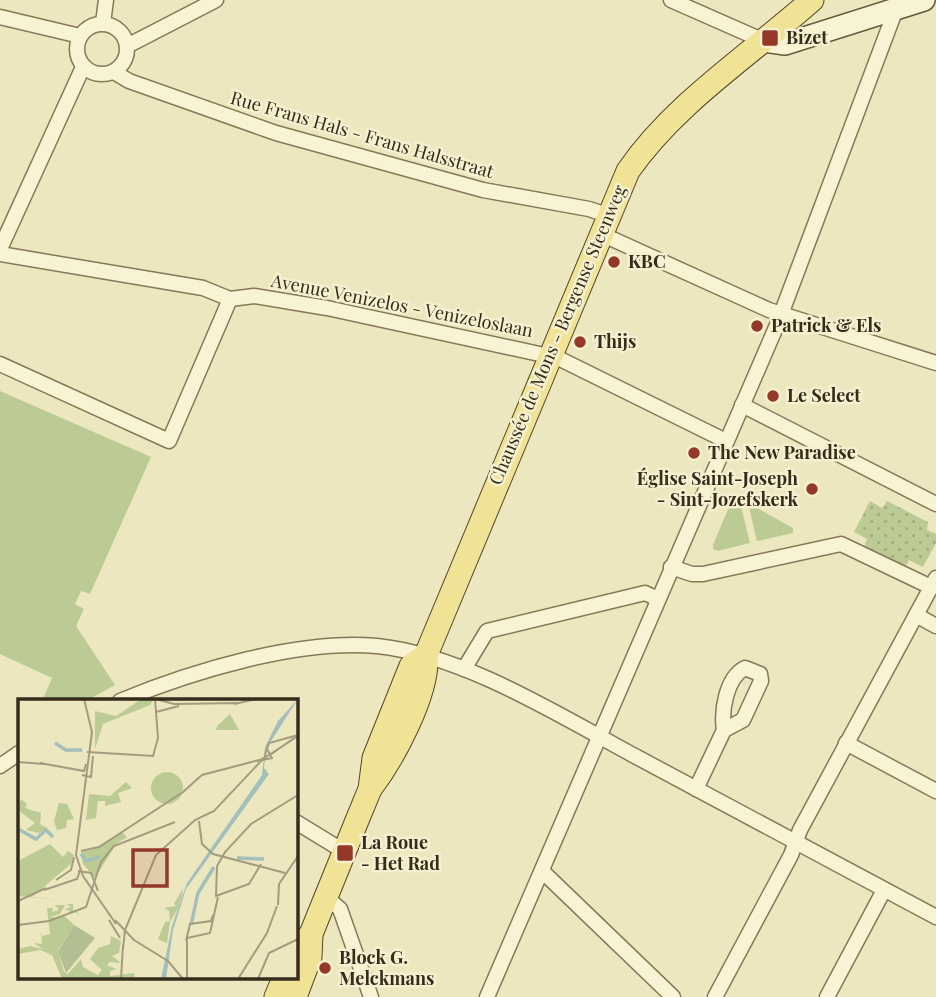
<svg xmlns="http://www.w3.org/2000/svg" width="936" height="997" font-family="'Playfair Display',serif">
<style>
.grass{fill:#bccb94}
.park{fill:url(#park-dots)}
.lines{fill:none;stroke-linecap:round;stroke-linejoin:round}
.street-casing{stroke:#867858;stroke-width:17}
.secondary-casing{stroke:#67583b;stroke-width:24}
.primary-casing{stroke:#53452c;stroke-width:25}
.street{stroke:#f8f3d2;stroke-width:14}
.secondary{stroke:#f8f3d2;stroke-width:21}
.primary{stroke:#f1e396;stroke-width:23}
.poi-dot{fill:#943928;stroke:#f5f0cf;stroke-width:2.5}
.labels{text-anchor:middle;stroke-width:5;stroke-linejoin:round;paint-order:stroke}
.poi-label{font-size:18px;font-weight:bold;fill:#352c1c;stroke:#f5f0cf;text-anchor:start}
.street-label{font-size:18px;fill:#352c1c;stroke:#f5f0cf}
.inset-river{fill:none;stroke:#a2bfbb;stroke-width:3.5}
.inset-road{fill:none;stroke:#a39c7e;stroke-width:2}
.view{fill:#943928;fill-opacity:0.15;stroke:#943928;stroke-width:3.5}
.inset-edge{fill:none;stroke:#352c1c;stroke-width:3.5}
</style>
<defs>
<pattern id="park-dots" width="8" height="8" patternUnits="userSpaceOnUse" patternTransform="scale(1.75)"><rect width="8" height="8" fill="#bccb94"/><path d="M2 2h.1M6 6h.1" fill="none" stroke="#a2ae7f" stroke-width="1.8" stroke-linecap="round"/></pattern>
</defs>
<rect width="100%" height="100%" fill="#ede7bf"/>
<g class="grass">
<path d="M0,391L151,457L90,594L81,591L75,604L84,609L76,626L115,685L86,701H42L52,678L0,654Z"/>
<path d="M731,502H740L750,543L718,551L713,549V545Z"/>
<path d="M748,503L793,528V533L757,541Z"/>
</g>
<path class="park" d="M870,501L882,508L887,501L928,522L927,530L936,534V543L923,567L909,560L905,568L864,547L867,539L854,532Z"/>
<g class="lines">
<g class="street-casing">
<g id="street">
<path d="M671,0L764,41"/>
<path d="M0,17L80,36"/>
<path d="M103,23L106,0"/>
<circle cx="102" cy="49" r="25"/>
<path d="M127,46L216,0"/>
<path d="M114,72L129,81L276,133L483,190L589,209L607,215"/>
<path d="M599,233L769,310L936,363"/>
<path d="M0,249L83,67"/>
<path d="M0,254L203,288L230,299L254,296L327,308L558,358L726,441"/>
<path d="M0,364L169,441L230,299"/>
<path d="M742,405L936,504"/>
<path d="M671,567L692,574H703L841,544L931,587"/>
<path d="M916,615L936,626"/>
<path d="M464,669L487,631L645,593L658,599"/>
<path d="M120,701C193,671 298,639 377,646C463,655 557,714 633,755C734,809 835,863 936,917"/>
<path d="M846,743L936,791"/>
<path d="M0,766L19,753"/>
<path d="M696,789L724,730L743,720L761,681L760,674L745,668C726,678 721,711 724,730"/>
<path d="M296,822L345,852"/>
<path d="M542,871L673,997"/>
<path d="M326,897L340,909L371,997"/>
<path d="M487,997L777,325L896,9"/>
<path d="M715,997L791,855L800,830L936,578"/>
<path d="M827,997L884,890"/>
</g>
</g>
<g class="secondary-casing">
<path id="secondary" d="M764,41L785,44L924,0"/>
</g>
<g class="primary-casing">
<g id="primary">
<path d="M370,789C393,759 429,693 426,655L628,171C675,103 750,55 812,0"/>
<path d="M296,952L311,934L356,823L370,789L374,758L411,666L426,655"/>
<path d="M276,997L284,978"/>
<path d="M295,997L310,957L311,934"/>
</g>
</g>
<use href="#street" class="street"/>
<use href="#secondary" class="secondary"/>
<use href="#primary" class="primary"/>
</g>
<g class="poi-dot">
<rect x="761" y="29" width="18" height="18" rx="3.5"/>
<circle cx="614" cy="262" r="7"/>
<circle cx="757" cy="326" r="7"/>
<circle cx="580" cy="342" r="7"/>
<circle cx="773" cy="396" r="7"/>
<circle cx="694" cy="453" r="7"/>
<circle cx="812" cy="489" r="7"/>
<rect x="336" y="844" width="18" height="18" rx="3.5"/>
<circle cx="325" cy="968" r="7"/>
</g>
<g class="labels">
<g class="poi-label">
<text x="786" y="44">Bizet</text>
<text x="628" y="268">KBC</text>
<text x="771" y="332">Patrick &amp; Els</text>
<text x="594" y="348">Thijs</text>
<text x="787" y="402">Le Select</text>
<text x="708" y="459">The New Paradise</text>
<text x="798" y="485" text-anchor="end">Église Saint-Joseph<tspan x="798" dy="21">- Sint-Jozefskerk</tspan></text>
<text x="361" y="849">La Roue<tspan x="361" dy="21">- Het Rad</tspan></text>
<text x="339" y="964">Block G.<tspan x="339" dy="21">Melckmans</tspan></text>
</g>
<g class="street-label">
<text transform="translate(362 135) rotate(16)" y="6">Rue Frans Hals - Frans Halsstraat</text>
<text transform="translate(402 306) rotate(11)" y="6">Avenue Venizelos - Venizeloslaan</text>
<text transform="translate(558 335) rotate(-67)" y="6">Chaussée de Mons - Bergense Steenweg</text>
</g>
</g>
<g transform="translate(18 699)">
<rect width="280" height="280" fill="#ede7bf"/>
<path d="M3,100L9,105L7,109L23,114L22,125L29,129L21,134L8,131L17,124L0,111ZM41,104L49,105L56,120L49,121L48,129L39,131L36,122ZM32,145L45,158L50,152L56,156L54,164L14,198L51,202L0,197V162ZM165,189L164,197L160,209L152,223L149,244L140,240L147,223L152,222L151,212L146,209L159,207L156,205ZM49,205H55V212L58,213L66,218L56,213L46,217L56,226L33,256L16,244L24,245L23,232L24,237L32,235L29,209H35L34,213L41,211L37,206H47L42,215L32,218L41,219L53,213L47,210L53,208ZM93,237L103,242L101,254L94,257L103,264L92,263L81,276L84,271L72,260L80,249L92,245Z" fill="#bccb94"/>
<path d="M56,226L77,239L48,274L40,252Z" fill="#b3bf93"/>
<path d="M136,0L132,6L85,25L77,50V12L98,17L122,1ZM212,15L221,31H198L199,27ZM133 89a16 16 0 1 1 32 0a16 16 0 1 1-32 0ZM108,83L114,89L100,94L103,103L87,107V102H80L78,119L68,121L71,95L92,97ZM104,133L109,138L98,145L77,179L65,165L63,153L78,150ZM47,218L56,226L40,251L46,273L50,275L63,260L65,268L80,276L88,266L99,270L92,272V277L116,274L117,278L44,280L34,256L22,251L0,255V250L13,247L34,253L37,248L31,243L41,240Z" fill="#bccb94"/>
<path d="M280,0L248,50L246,69L251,75L168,190L155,231L148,280H143L154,227L169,184L244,76L247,48L260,22Z" fill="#a2bfbb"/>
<path class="inset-river" d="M37,44L48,51H64M0,130L18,140L28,131L35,138M63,155L68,162L82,158M219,159L246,160M173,226L180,194L196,168"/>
<path class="inset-road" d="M66,0L74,33L58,156L65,177L98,225M138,0L156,5L220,4M216,5L239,0M138,13L161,7M249,50L254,59L245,61L244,60L247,58L248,52L249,50L251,44L280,36M69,53L136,57M252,56L276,39M135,57L140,39L137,0M0,63L26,65M22,64L66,72L68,65M64,76L73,78L75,57M181,122L184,145L195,155L267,174M63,152L81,148L165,93L184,76L245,60L280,37M243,165L231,185L198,197L199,167L207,153L233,125L280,96M60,172L73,174L80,192M38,181L53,171L56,158M26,191L59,180L63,169M0,202L28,189M260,206L261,185L280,157M91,221L102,239M97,221L116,241L150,262L165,280M0,226L31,222L68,208L83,163L96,147L157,123M249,234L259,207M168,242L172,225L193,222L195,216M105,250L107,231L138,156L177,121L196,112L244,61M103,280L105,246M169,280V239L192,234L200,198M220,280L249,234M240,280L251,254L280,240"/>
<path class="view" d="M115,151H149V187H115Z"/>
<rect width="280" height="280" class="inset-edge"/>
</g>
</svg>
